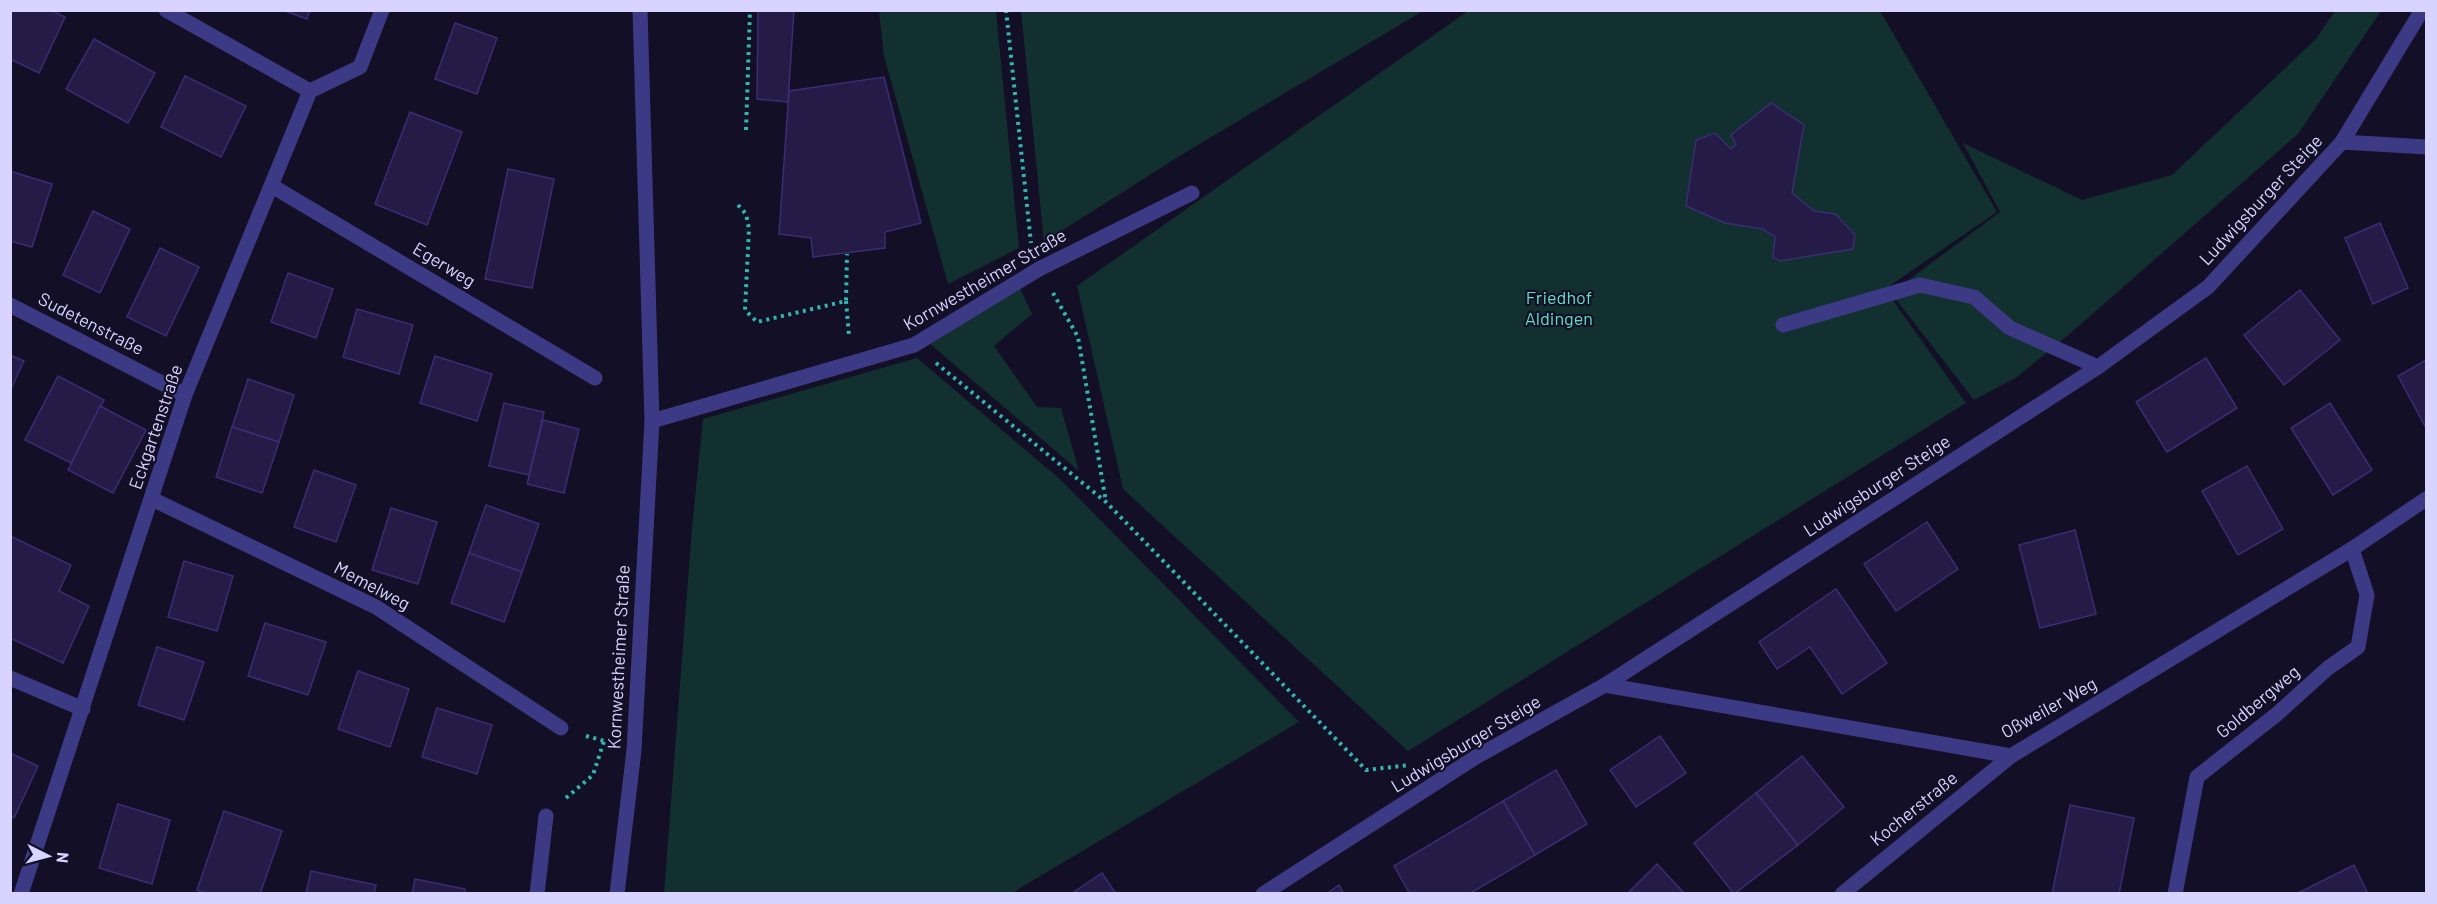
<svg xmlns="http://www.w3.org/2000/svg" width="2437" height="904" font-family="Barlow,sans-serif">
<style>
.green{fill:#12302f}
.building{fill:#241b47;stroke:#3b2d73;stroke-width:1.5}
.lines{fill:none;stroke-linecap:round;stroke-linejoin:round}
.path{stroke:#2fb8b0;stroke-width:4;stroke-dasharray:3 4.5;stroke-linecap:butt}
.service{stroke:#3d3a85;stroke-width:15}
.minor{stroke:#3d3a85;stroke-width:15}
.labels{text-anchor:middle;stroke-width:4.5;stroke-linejoin:round;paint-order:stroke}
.street-label{font-size:18px;fill:#d9d4ff;stroke:#130f26}
.park-label{font-size:18px;fill:#5fe0c0;stroke:#130f26}
</style>
<rect width="100%" height="100%" fill="#130f26"/>
<g class="green">
<path d="M879,11H996L1019,248L948,284L884,56Z"/>
<path d="M1021,11V10L1423,11L1186,152L1044,242Z"/>
<path d="M1468,11H1880L1997,212L1885,289L1966,403L1408,751L1123,489L1077,286Z"/>
<path d="M2335,11H2381L2298,134L2073,331L2017,377L1974,400L1891,293L2000,212L1963,143L2082,200L2172,175L2316,39Z"/>
<path d="M1020,288L1032,314L994,346L1037,407L1061,408L1079,471L930,344Z"/>
<path d="M917,358L1061,480L1299,722L1012,893H664L692,528L703,419Z"/>
</g>
<g class="building">
<path d="M10,10H51L65,17L39,73L10,59Z"/>
<path d="M282,10H310L307,19Z"/>
<path d="M758,10H794L788,102L757,99Z"/>
<path d="M455,23L497,38L477,94L435,79Z"/>
<path d="M94,39L155,73L128,123L66,89Z"/>
<path d="M185,76L246,106L221,157L161,127Z"/>
<path d="M884,77L921,223L885,232V248L813,257L811,238L779,234L789,91Z"/>
<path d="M1771,103L1804,125L1792,193L1814,211L1835,214L1855,235L1853,249L1780,261L1773,257L1775,237L1763,229L1725,223L1686,206L1696,140L1715,133L1731,149L1736,144L1731,135Z"/>
<path d="M410,112L462,132L427,225L375,204Z"/>
<path d="M508,169L554,179L532,288L485,279Z"/>
<path d="M10,171L52,184L32,247L10,241Z"/>
<path d="M93,211L130,229L100,293L63,275Z"/>
<path d="M2380,223L2408,288L2373,304L2345,238Z"/>
<path d="M160,248L199,267L166,336L127,317Z"/>
<path d="M288,273L333,289L316,338L271,322Z"/>
<path d="M2300,290L2340,340L2284,385L2244,335Z"/>
<path d="M357,309L413,325L399,374L343,357Z"/>
<path d="M10,355L24,361L10,391Z"/>
<path d="M435,356L492,374L477,421L420,403Z"/>
<path d="M2206,358L2237,408L2167,452L2136,402Z"/>
<path d="M2426,360V428L2398,376Z"/>
<path d="M58,376L104,400L71,463L25,440Z"/>
<path d="M248,379L294,395L279,442L232,427Z"/>
<path d="M504,403L544,412L529,475L489,466Z"/>
<path d="M2330,403L2372,470L2333,495L2291,428Z"/>
<path d="M100,406L146,430L113,493L68,470Z"/>
<path d="M543,420L579,429L564,493L527,484Z"/>
<path d="M232,427L279,442L262,493L216,477Z"/>
<path d="M2247,466L2283,529L2238,555L2202,491Z"/>
<path d="M314,470L356,485L336,542L294,527Z"/>
<path d="M486,505L539,524L522,572L469,553Z"/>
<path d="M391,508L437,522L418,584L372,570Z"/>
<path d="M1927,522L1958,569L1896,611L1864,564Z"/>
<path d="M2075,530L2096,614L2040,628L2019,545Z"/>
<path d="M10,536L71,565L59,591L89,606L63,663L10,638Z"/>
<path d="M469,553L522,572L504,622L451,603Z"/>
<path d="M184,561L233,576L217,631L168,617Z"/>
<path d="M1836,589L1887,663L1842,694L1810,647L1777,669L1759,642Z"/>
<path d="M265,623L326,642L308,695L248,676Z"/>
<path d="M157,647L204,662L184,720L138,705Z"/>
<path d="M358,671L409,689L390,747L338,729Z"/>
<path d="M437,708L492,725L477,774L422,757Z"/>
<path d="M1660,736L1686,773L1636,807L1610,770Z"/>
<path d="M10,753L38,766L14,818L10,816Z"/>
<path d="M1802,756L1844,807L1798,845L1756,793Z"/>
<path d="M1556,770L1587,824L1535,855L1503,801Z"/>
<path d="M1756,793L1798,845L1734,894L1694,843Z"/>
<path d="M1503,801L1535,855L1469,894H1410L1394,866Z"/>
<path d="M118,804L170,820L152,884L99,868Z"/>
<path d="M2070,805L2134,818L2119,894H2052Z"/>
<path d="M224,811L282,831L260,894H206L197,890Z"/>
<path d="M1657,864L1685,894H1627Z"/>
<path d="M2354,865L2368,894H2296Z"/>
<path d="M311,871L376,885L374,894H306Z"/>
<path d="M1102,873L1116,894H1071Z"/>
<path d="M415,879L465,889L464,894H412Z"/>
<path d="M1339,885L1344,894H1326Z"/>
</g>
<g class="lines">
<g class="path">
<path d="M1006,10L1031,243"/>
<path d="M746,130L750,10"/>
<path d="M738,205L746,214L749,229L745,310L757,322L846,301L847,254"/>
<path d="M1053,293L1078,337L1106,502"/>
<path d="M846,301L849,335"/>
<path d="M936,363L1106,502L1366,770L1410,765"/>
<path d="M586,736L605,741"/>
<path d="M566,798L593,775L604,741"/>
</g>
<g class="service">
<path d="M1783,325L1920,285L1974,297L2010,328L2098,367"/>
<path d="M652,421L914,345L1039,269L1192,193"/>
<path d="M152,499L376,607L561,728"/>
<path d="M10,678L83,709"/>
<path d="M537,894L546,816"/>
</g>
<g class="minor">
<path d="M166,10L310,91"/>
<path d="M2342,142L2426,147"/>
<path d="M272,186L595,378"/>
<path d="M10,305L185,395"/>
<path d="M1605,685L2011,756"/>
<path d="M21,894L185,395L310,91L360,67L382,10"/>
<path d="M617,894L634,750L652,421L640,10"/>
<path d="M1263,894L1476,757L1605,685L2098,367L2208,287L2342,142L2422,10"/>
<path d="M1842,894L2011,756L2352,549L2426,499"/>
<path d="M2175,894L2197,777L2277,714L2328,668L2358,647L2367,595L2352,549"/>
</g>
</g>
<g class="labels">
<g class="street-label">
<text transform="translate(2261 200) rotate(-47)" y="6">Ludwigsburger Steige</text>
<text transform="translate(444 265) rotate(31)" y="6">Egerweg</text>
<text transform="translate(985 280) rotate(-30)" y="6">Kornwestheimer Straße</text>
<text transform="translate(91 324) rotate(27)" y="6">Sudetenstraße</text>
<text transform="translate(156 427) rotate(-71)" y="6">Eckgartenstraße</text>
<text transform="translate(1877 486) rotate(-33)" y="6">Ludwigsburger Steige</text>
<text transform="translate(372 586) rotate(28)" y="6">Memelweg</text>
<text transform="translate(619 657) rotate(-87)" y="6">Kornwestheimer Straße</text>
<text transform="translate(2258 702) rotate(-40)" y="6">Goldbergweg</text>
<text transform="translate(2049 708) rotate(-29)" y="6">Oßweiler Weg</text>
<text transform="translate(1466 744) rotate(-31)" y="6">Ludwigsburger Steige</text>
<text transform="translate(1914 809) rotate(-39)" y="6">Kocherstraße</text>
</g>
<g class="park-label">
<text x="1559" y="304">Friedhof<tspan x="1559" dy="21">Aldingen</tspan></text>
</g>
</g>
<rect width="2437" height="904" fill="none" stroke="#d9d4ff" stroke-width="24"/>
<g transform="translate(48 856) rotate(96)" stroke="#130f26" stroke-width="4.5" paint-order="stroke">
<path d="M0-4.5L10 22L0 15L-10 22Z" fill="#d9d4ff"/>
<text y="-9" font-size="16" font-weight="bold" text-anchor="middle" fill="#d9d4ff">N</text>
</g>
</svg>
